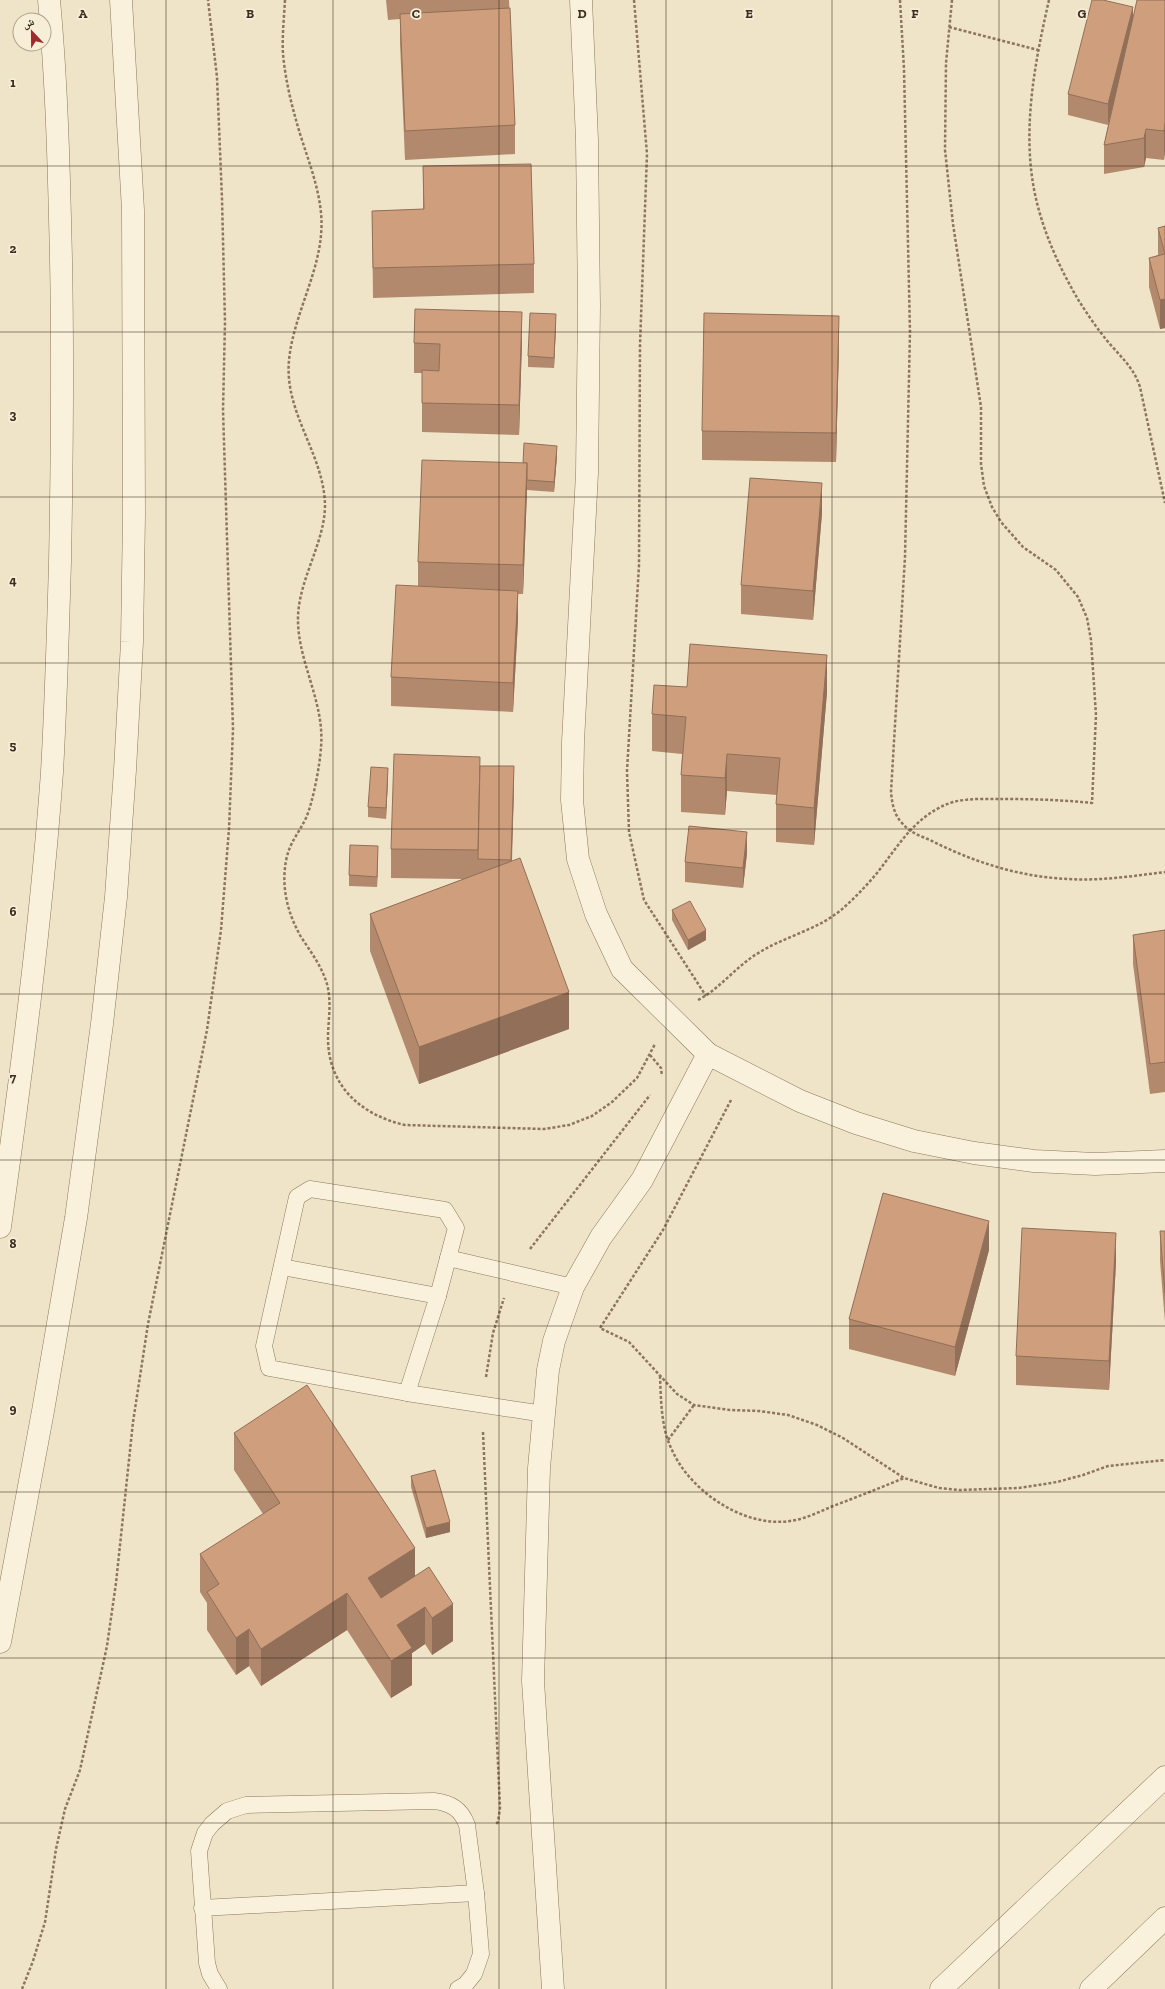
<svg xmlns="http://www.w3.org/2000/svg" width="1165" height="1989" font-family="'Zilla Slab','Noto Naskh Arabic',serif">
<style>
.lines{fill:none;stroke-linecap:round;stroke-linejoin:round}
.service-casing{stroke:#8d765c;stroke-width:17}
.minor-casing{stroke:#8d765c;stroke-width:23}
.tertiary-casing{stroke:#8d765c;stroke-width:23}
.path{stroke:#8d765c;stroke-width:2.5;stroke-dasharray:3 2;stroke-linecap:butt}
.service{stroke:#faf1dc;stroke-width:16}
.minor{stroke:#faf1dc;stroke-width:22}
.tertiary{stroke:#faf1dc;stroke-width:22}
.wall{fill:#b2896c}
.shaded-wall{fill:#916f58}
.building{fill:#cf9f7d;stroke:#916f58}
.grid{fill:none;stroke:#3d2e20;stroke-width:1;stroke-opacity:0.55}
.grid-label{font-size:13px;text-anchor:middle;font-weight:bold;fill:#3d2e20;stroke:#f7eed8;stroke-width:3.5;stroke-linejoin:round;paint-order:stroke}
</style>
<rect width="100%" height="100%" fill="#f0e4c8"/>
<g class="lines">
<g class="service-casing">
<g id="service">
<path d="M448,1258L573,1287"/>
<path d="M282,1267L438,1296L407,1393"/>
<path d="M438,1296L456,1228L445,1210L310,1189L297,1197L264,1346L269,1368L407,1393L544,1414"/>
<path d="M202,1908L476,1893"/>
<path d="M219,1989L210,1974L207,1963L199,1851L205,1833L212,1824L227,1811L246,1805L434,1801C451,1803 461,1809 467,1825L476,1893L481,1954L474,1974L465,1985L458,1989"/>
</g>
</g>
<g class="minor-casing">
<g id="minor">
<path d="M581,0L587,140L589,306L587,473L573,742L572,800L578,859L596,914L622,969L708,1054L800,1101L856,1123L914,1141L974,1153L1034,1161L1095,1164L1165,1161"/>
<path d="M553,1989L533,1681L539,1468L548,1370L554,1341L573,1287L601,1237L642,1180L708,1054"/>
<path d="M941,1989L1165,1777"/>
<path d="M1091,1989L1165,1918"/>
</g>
</g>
<g class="tertiary-casing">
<g id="tertiary">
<path d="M0,1227C21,1076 41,924 52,772C56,702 58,632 60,562C62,461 63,360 61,259C59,173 57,86 49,0"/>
<path d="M0,1642L43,1411L76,1218L102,1024L116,897L125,770L132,642L134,515L133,210L121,0"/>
</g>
</g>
<g class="path">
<path d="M285,0C284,18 282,37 283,54C285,76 290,99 296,120C304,150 318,181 321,213C326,264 294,310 289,360C284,413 324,454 325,505C325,542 299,579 298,617C297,661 325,702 321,747C320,765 313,802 306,818C299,833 289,843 286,861C281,888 288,914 301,937C311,952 322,967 327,984C332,1003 328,1020 328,1038C328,1086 361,1115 405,1125L544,1129L569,1125L592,1116L612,1102L637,1078L655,1044"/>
<path d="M634,0L647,154L640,345L639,565L627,771L629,832L644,900L706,996"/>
<path d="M900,0L904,69L910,332L905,557L891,792C892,803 894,815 902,823C909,832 920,836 930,840C973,862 1020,877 1068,879C1101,881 1133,876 1165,872"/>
<path d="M1049,0C1036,57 1024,118 1032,177C1038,221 1057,264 1079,301C1088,315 1098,330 1109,343C1121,357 1134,368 1140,387L1165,503"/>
<path d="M949,27L1038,50"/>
<path d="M698,1000C721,988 737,965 760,952C786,936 817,930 841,910C854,899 866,886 877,873C899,845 916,814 953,802C969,798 988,799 1004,799C1034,799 1063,800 1092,803L1096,715L1091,640L1087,618L1078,597L1056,570L1023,547L1001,522L992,507L984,486L981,464V407L953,224L945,150L946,63L952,0"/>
<path d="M650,1055L661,1068L662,1076"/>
<path d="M731,1100L663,1230L600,1328L629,1342L677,1394L694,1405L730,1410L759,1411L788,1415L817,1425L843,1438L904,1478L939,1488L960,1490L1019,1488L1057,1482L1083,1475L1108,1466L1165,1460"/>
<path d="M530,1249L650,1095"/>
<path d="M660,1376C661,1400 661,1428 672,1450C690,1491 744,1528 790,1521C805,1519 819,1512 833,1506C857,1497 880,1488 904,1478"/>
<path d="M486,1377L493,1333L504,1298"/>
<path d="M483,1432L500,1808L498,1822L495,1825"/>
<path d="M668,1440L694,1405"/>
<path d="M22,1989L33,1961L45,1922L56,1849L65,1809L80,1770L107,1646L116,1583L133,1422L148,1324L207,1030L221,930L229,829L233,729L223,410L225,322L222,199L217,77L208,0"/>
</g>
<use href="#service" class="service"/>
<use href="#minor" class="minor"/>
<use href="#tertiary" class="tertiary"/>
</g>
<g class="wall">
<path d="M386,0H509L515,125V154L405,160L400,43V19L388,20Z"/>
<path d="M1165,0V151L1164,160L1146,158L1144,167L1104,174V145L1113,103L1108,125L1068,115V94L1133,18Z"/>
<path d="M423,166L534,264V293L373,298L372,211L423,209Z"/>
<path d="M1165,226V328L1160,329L1149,287V258L1158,255V228Z"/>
<path d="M556,324L554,368L528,367V356Z"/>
<path d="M522,341L519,435L422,432V373H414V343Z"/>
<path d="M839,345L836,462L702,460V431Z"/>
<path d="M557,456L554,492L527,490L523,594H518V620L513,712L391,706V677L418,586V562L523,463Z"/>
<path d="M822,513L813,620L741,614V585Z"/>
<path d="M687,687L827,692L814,845L776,842V804L777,795L727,791L725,815L681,812V775L682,754L652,751V714Z"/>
<path d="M480,766L514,786L512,862L569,1029L419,1084L370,951V914L463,879L391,878V849Z"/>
<path d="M388,778L386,819L368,817V807Z"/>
<path d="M747,853L743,888L685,882V862Z"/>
<path d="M378,856L377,887L349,886V875Z"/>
<path d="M672,910L706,940L688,950L672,920Z"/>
<path d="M1165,930V1092L1150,1094L1133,964V935Z"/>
<path d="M1160,1231H1165V1322L1160,1261Z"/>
<path d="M989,1250L955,1376L849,1349V1319Z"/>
<path d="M1116,1262L1109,1390L1016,1385V1356Z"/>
<path d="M234,1433L415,1576L453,1641L432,1655L425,1644L412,1653V1685L391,1698L347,1630L261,1686L249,1666L236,1675L207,1630V1603L200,1592V1554L263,1514L234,1470Z"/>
<path d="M411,1476L450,1532L426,1538L411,1487Z"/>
</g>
<g class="shaded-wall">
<path d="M1133,7V27L1108,125V104Z"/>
<path d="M1165,122V151L1164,160V131Z"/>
<path d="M1146,129V158L1144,167V138Z"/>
<path d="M1165,299V328L1160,329V300Z"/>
<path d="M522,312V341L519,435V405Z"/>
<path d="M556,314V324L554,368V358Z"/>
<path d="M839,316V345L836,462V433Z"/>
<path d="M557,446V456L554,492V482Z"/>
<path d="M527,463V492L523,594V565Z"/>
<path d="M822,483V513L813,620V591Z"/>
<path d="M518,591V620L513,712V683Z"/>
<path d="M827,655V692L814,845V808Z"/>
<path d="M727,754V791L725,815V778Z"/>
<path d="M514,766V786L511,880V860Z"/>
<path d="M388,768V778L386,819V808Z"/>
<path d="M747,832V853L743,888V868Z"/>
<path d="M378,846V856L377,887V877Z"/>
<path d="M706,930V940L688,950V940Z"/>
<path d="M569,992V1029L419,1084V1047Z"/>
<path d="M989,1221V1250L955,1376V1347Z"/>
<path d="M1116,1233V1262L1109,1390V1361Z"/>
<path d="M450,1522V1532L426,1538V1528Z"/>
<path d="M415,1548V1585L368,1615V1578Z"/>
<path d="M347,1593V1630L261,1686V1649Z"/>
<path d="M453,1604V1641L432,1655V1618Z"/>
<path d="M425,1607V1644L412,1653V1685L391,1698V1661L397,1625Z"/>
<path d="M249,1629V1666L236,1675V1638Z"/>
</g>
<g class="building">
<path d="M1092,0H1103L1133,7L1108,104L1068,94Z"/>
<path d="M1137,0H1165V122L1164,131L1146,129L1144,138L1104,145Z"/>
<path d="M510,8L515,125L405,131L400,14Z"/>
<path d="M531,164L534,264L373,268L372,211L424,209L423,166Z"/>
<path d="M1165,226V299L1160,300L1149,258L1165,254L1158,228Z"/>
<path d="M415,309L522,312L519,405L422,403V370L439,371L440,344L414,343Z"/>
<path d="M530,313L556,314L554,358L528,356Z"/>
<path d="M704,313L839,316L836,433L702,431Z"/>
<path d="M524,443L557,446L554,482L527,480V463H523Z"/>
<path d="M422,460L527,463L523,565L418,562Z"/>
<path d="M750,478L822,483L813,591L741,585Z"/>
<path d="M396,585L518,591L513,683L391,677Z"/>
<path d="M690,644L827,655L814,808L776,804L780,758L727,754L725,778L681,775L686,717L652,714L654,685L687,687Z"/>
<path d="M394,754L480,757L478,850L391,849Z"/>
<path d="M480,766H514L511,860L478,859Z"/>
<path d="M371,767L388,768L386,808L368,807Z"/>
<path d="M689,826L747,832L743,868L685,862Z"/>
<path d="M350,845L378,846L377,877L349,875Z"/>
<path d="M520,858L569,992L419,1047L370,914Z"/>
<path d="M690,901L706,930L688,940L672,910Z"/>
<path d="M1165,930V1062L1150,1064L1133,935Z"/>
<path d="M883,1193L989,1221L955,1347L849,1319Z"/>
<path d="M1022,1228L1116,1233L1109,1361L1016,1356Z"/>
<path d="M1160,1231H1165V1293Z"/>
<path d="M307,1385L415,1548L368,1578L381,1598L429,1567L453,1604L432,1618L425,1607L397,1625L412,1648L391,1661L347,1593L261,1649L249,1629L236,1638L207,1592L219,1584L200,1554L280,1503L234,1433Z"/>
<path d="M435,1470L450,1522L426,1528L411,1476Z"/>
</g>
<path class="grid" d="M166,0V1989M333,0V1989M499,0V1989M666,0V1989M832,0V1989M999,0V1989M0,166H1165M0,332H1165M0,497H1165M0,663H1165M0,829H1165M0,994H1165M0,1160H1165M0,1326H1165M0,1492H1165M0,1658H1165M0,1823H1165"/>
<g class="grid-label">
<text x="83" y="18">A</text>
<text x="250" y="18">B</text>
<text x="416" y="18">C</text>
<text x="582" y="18">D</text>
<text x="749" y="18">E</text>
<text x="915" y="18">F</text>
<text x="1082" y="18">G</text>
<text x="13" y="87">1</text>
<text x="13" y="253">2</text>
<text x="13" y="419">3</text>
<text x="13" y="585">4</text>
<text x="13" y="750">5</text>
<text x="13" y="916">6</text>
<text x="13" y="1082">7</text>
<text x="13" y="1248">8</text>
<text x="13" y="1413">9</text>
</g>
<g transform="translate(32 32) rotate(338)"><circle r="19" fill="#f7eed8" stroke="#ada18e"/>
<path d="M0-3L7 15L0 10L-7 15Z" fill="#9e2a2b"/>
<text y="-6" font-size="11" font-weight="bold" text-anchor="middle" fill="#3d2e20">ش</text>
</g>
</svg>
